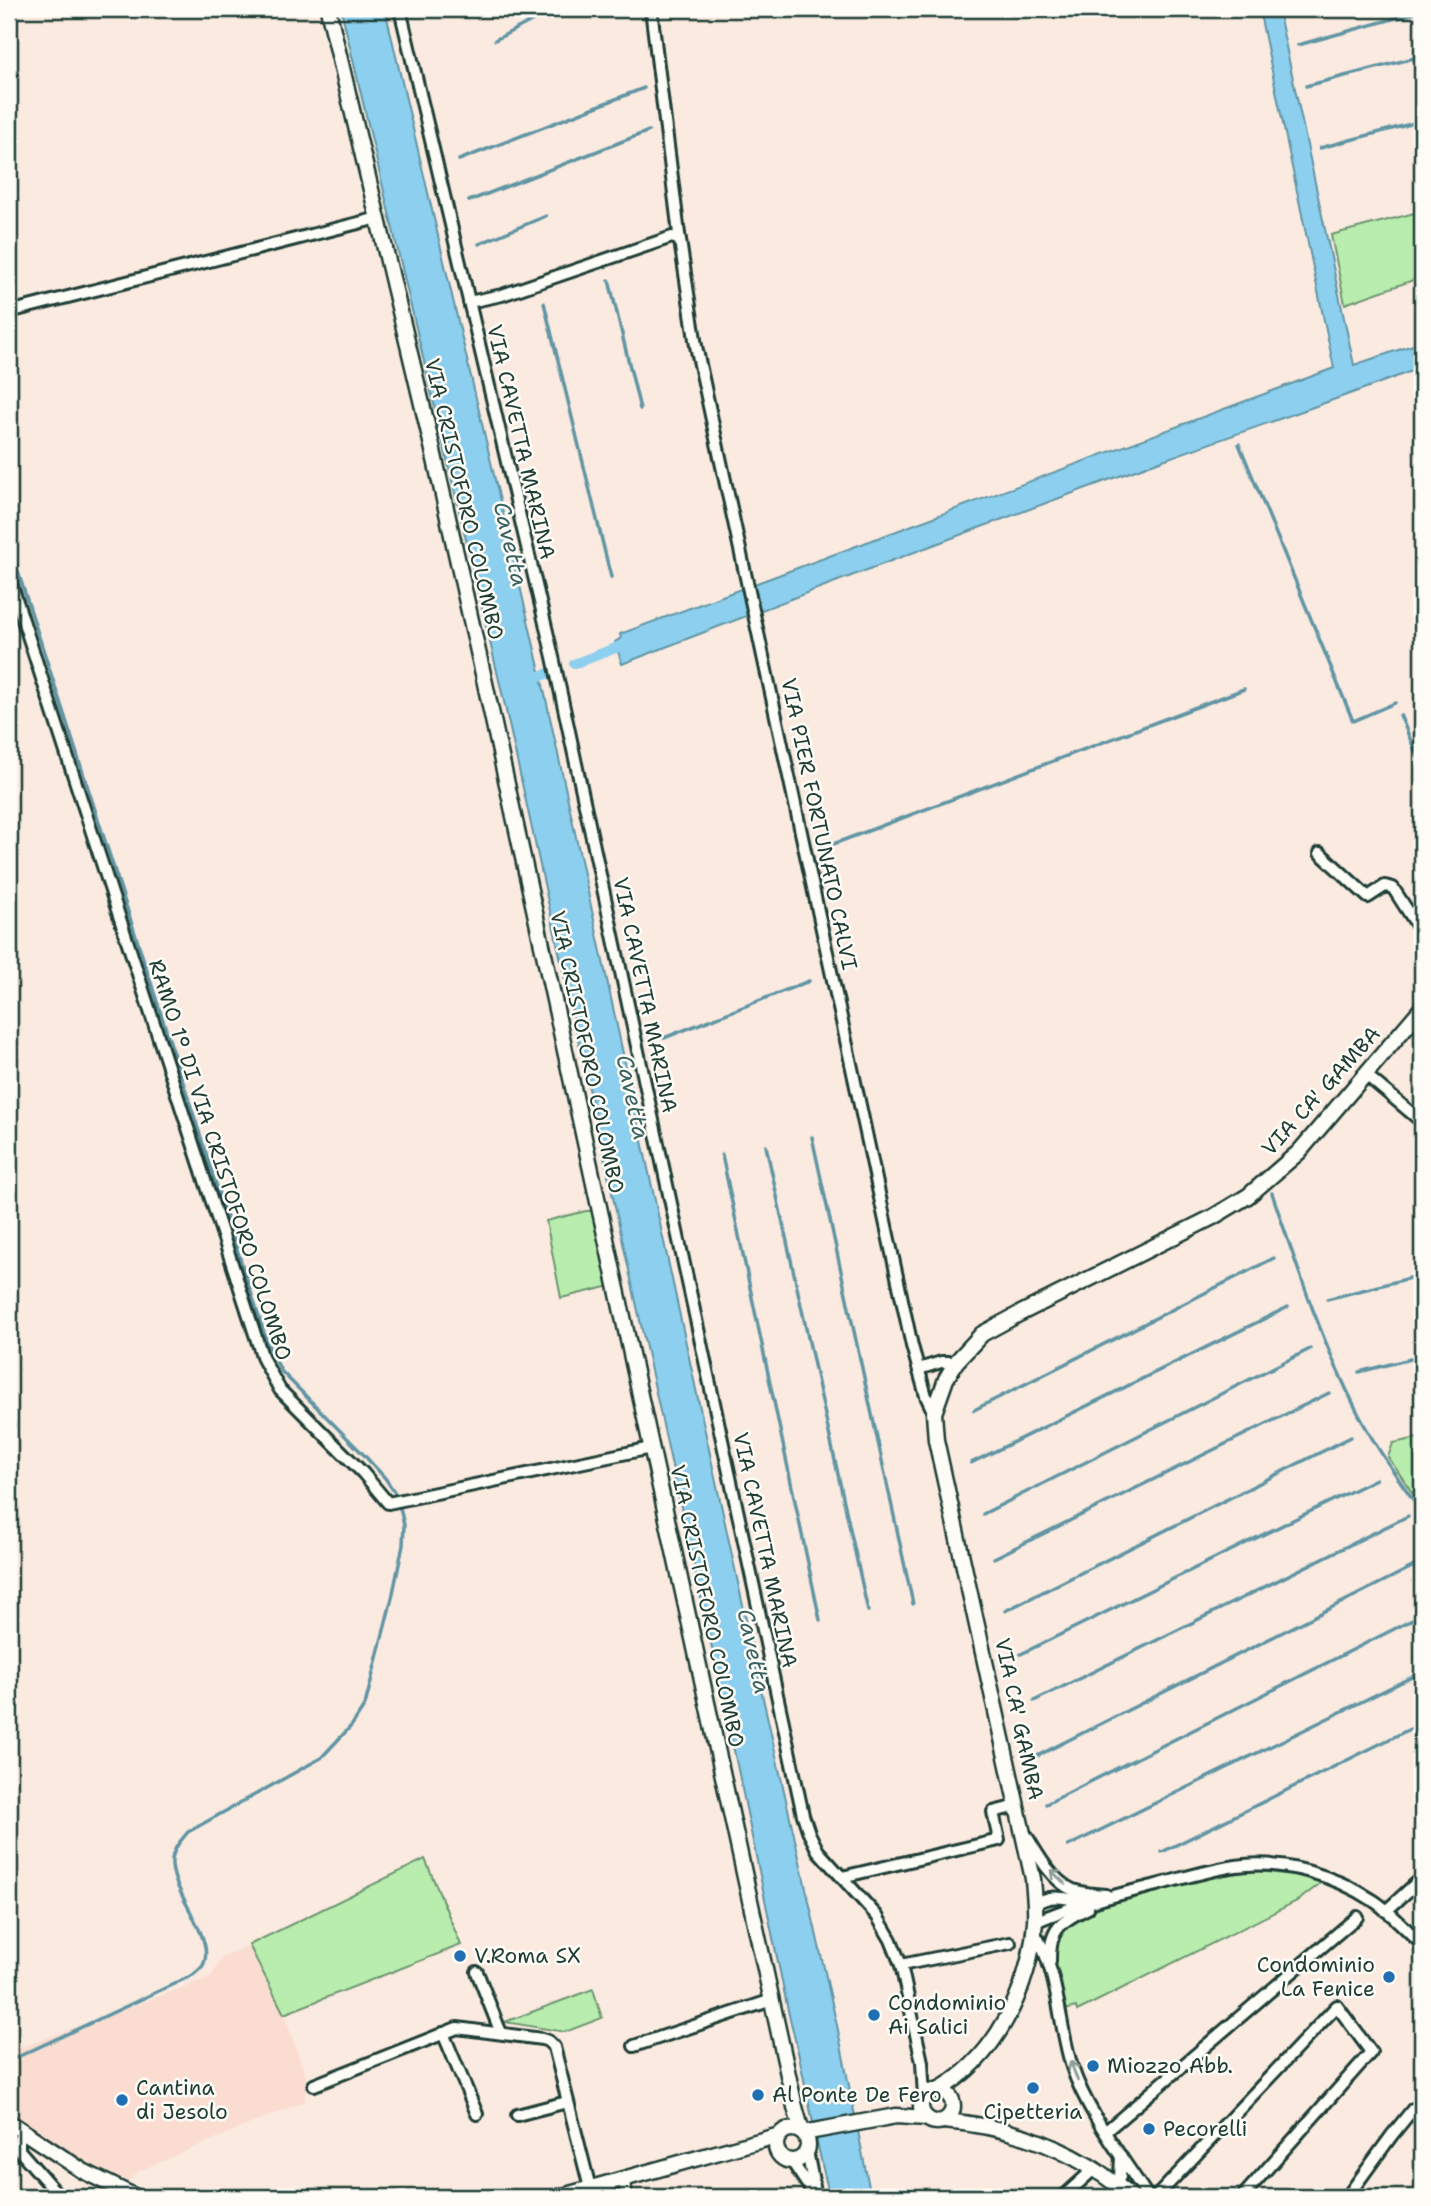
<svg xmlns="http://www.w3.org/2000/svg" width="1431" height="2206" font-family="'Shantell Sans',sans-serif">
<style>
.built{fill:#faddd0}
.green{fill:#b9edae;stroke:#6c9571;stroke-width:2}
.water{fill:#8dcfee;stroke:#6195a4;stroke-width:2}
.lines{fill:none;stroke-linecap:round;stroke-linejoin:round}
.stream{stroke:#6195a4;stroke-width:3.5}
.canal{stroke:#8dcfee;stroke-width:10}
.minor-casing{stroke:#1f3d34;stroke-width:16}
.tertiary-casing{stroke:#1f3d34;stroke-width:19}
.minor{stroke:#fdfcf7;stroke-width:10}
.tertiary{stroke:#fdfcf7;stroke-width:14}
.oneway{stroke:#8e9c96}
.poi-dot{fill:#1f6fb2;stroke:#fdfcf7;stroke-width:2.5}
.labels{text-anchor:middle;stroke-width:5;stroke-linejoin:round;paint-order:stroke}
.street-label{font-size:21px;fill:#1f3d34;stroke:#fdfcf7}
.poi-label{font-size:21px;fill:#1f3d34;stroke:#fdfcf7;text-anchor:start}
.water-label{font-size:23px;font-style:italic;fill:#3a6262;stroke:#fdfcf7}
</style>
<rect width="100%" height="100%" fill="#fbeae0"/>
<filter id="ink" filterUnits="userSpaceOnUse"><feTurbulence type="fractalNoise" baseFrequency=".0143" numOctaves="2"/><feDisplacementMap in="SourceGraphic" scale="14" xChannelSelector="R" yChannelSelector="G"/><feConvolveMatrix kernelMatrix="1 2 1 2 8 2 1 2 1" color-interpolation-filters="sRGB"/></filter>
<g filter="url(#ink)">
<path class="built" d="M249,1945L284,2014L306,2077L305,2101L139,2171L119,2190L9,2122V2052L211,1977L222,1958Z"/>
<g class="green">
<path d="M1422,211V277L1345,304L1331,235Z"/>
<path d="M586,1211H595L611,1286L561,1298L546,1221Z"/>
<path d="M1422,1437V1507L1388,1457L1393,1443Z"/>
<path d="M425,1859L461,1945L284,2014L249,1945Z"/>
<path d="M1258,1871L1301,1876L1322,1882L1299,1900L1077,2011L1076,2007L1065,2010C1059,1986 1048,1960 1058,1936C1071,1902 1222,1873 1258,1871Z"/>
<path d="M593,1989L602,2018L565,2032L505,2022Z"/>
</g>
<g class="water">
<path d="M341,9H385L541,676L763,1698L838,2030L871,2197H830C814,2137 805,2075 789,2015L725,1707L503,697Z"/>
<path d="M1259,9H1278L1354,365L1422,342V367C1337,400 1249,429 1163,460C982,526 802,594 622,664L615,642L621,638L620,634L1334,368Z"/>
</g>
<g class="lines">
<g class="stream">
<path d="M495,40L554,9"/>
<path d="M1298,45L1422,11"/>
<path d="M1306,86L1422,56"/>
<path d="M1320,148L1422,121"/>
<path d="M459,160L644,88"/>
<path d="M469,201L649,131"/>
<path d="M479,244L546,216"/>
<path d="M609,280L640,409"/>
<path d="M544,303L611,577"/>
<path d="M1239,444L1353,721L1395,703"/>
<path d="M9,544L268,1345L281,1371L364,1455L385,1478L395,1493"/>
<path d="M1400,715L1422,767"/>
<path d="M828,846L1244,689"/>
<path d="M664,1038L809,981"/>
<path d="M812,1137L913,1604"/>
<path d="M766,1146L868,1611"/>
<path d="M722,1155L820,1620"/>
<path d="M1272,1193C1297,1267 1322,1343 1358,1413C1376,1448 1399,1480 1422,1512"/>
<path d="M1327,1299L1422,1275"/>
<path d="M1359,1372L1422,1356"/>
<path d="M974,1410L1274,1258"/>
<path d="M971,1463L1288,1307"/>
<path d="M983,1514L1310,1349"/>
<path d="M994,1558L1329,1393"/>
<path d="M1005,1611L1351,1437"/>
<path d="M1021,1654L1376,1479"/>
<path d="M1034,1701L1408,1516"/>
<path d="M1037,1756L1422,1562"/>
<path d="M1046,1804L1422,1615"/>
<path d="M1068,1846L1422,1672"/>
<path d="M1162,1852L1422,1723"/>
<path d="M9,2061L193,1975C197,1971 203,1968 204,1963C215,1936 169,1890 172,1860C173,1849 181,1840 188,1832L321,1758L352,1725L365,1705L392,1598L403,1545L404,1525L400,1508"/>
</g>
<g class="canal">
<path d="M574,664L631,642"/>
<path d="M528,676H541L549,673"/>
</g>
<g class="minor-casing">
<g id="minor">
<path d="M400,9L553,657L803,1815L809,1833L818,1851L877,1916L891,1940L901,1965L922,2062L924,2097"/>
<path d="M651,9L679,234L696,346L912,1346L926,1396L934,1413"/>
<path d="M469,302L502,295L672,237L680,240"/>
<path d="M9,312L378,218"/>
<path d="M9,577L263,1359L280,1390L363,1473L388,1503L651,1448"/>
<path d="M1320,853L1368,897L1385,886L1393,888L1422,933"/>
<path d="M1365,1074L1422,1122"/>
<path d="M919,1369L941,1362H956"/>
<path d="M1026,1835C1037,1854 1052,1881 1073,1890C1083,1894 1095,1894 1106,1895"/>
<path d="M842,1877L999,1840L993,1812L1017,1806"/>
<path d="M1035,1904C1056,1892 1064,1900 1086,1901"/>
<path d="M1386,1911L1422,1878"/>
<path d="M1035,1922C1073,1905 1113,1896 1153,1886C1180,1879 1208,1870 1236,1866C1283,1859 1336,1876 1374,1901C1392,1913 1406,1930 1422,1944"/>
<path d="M1034,1932C1059,1971 1058,2023 1072,2067C1086,2111 1123,2158 1148,2197"/>
<path d="M1050,1961C1049,1929 1061,1921 1088,1908"/>
<path d="M901,1965L1010,1943"/>
<path d="M477,1972L501,2033"/>
<path d="M443,2033L477,2114"/>
<path d="M634,2046L772,2000"/>
<path d="M314,2085L457,2028L542,2039L548,2041L554,2047L590,2188"/>
<path d="M517,2115L567,2102"/>
<path d="M1106,2131L1357,1917"/>
<path d="M24,2133L19,2139V2150L60,2197"/>
<path d="M807,2151L816,2197"/>
<path d="M791,2160L811,2190"/>
<path d="M623,2178L627,2197"/>
<path d="M1114,2183L1120,2177L1121,2156"/>
<path d="M1063,2197L1095,2168"/>
<path d="M1156,2197L1337,2006L1371,2052L1242,2197"/>
<path d="M1347,2197L1392,2135L1413,2109L1422,2123"/>
</g>
</g>
<g class="tertiary-casing">
<g id="tertiary">
<path d="M328,9L432,446L483,674L795,2107L802,2132"/>
<circle cx="937" cy="2106" r="16"/>
<path d="M936,2091C996,2060 1030,1987 1035,1922C1036,1907 1034,1893 1033,1879L936,1440L934,1413L946,1379L956,1362L982,1334L1019,1314L1213,1217L1248,1196L1299,1152L1422,1008"/>
<path d="M943,2121C1013,2126 1078,2151 1132,2197"/>
<path d="M9,2122L83,2171L136,2197"/>
<circle cx="792" cy="2145" r="16"/>
<path d="M803,2133L896,2116L927,2118"/>
<path d="M559,2197L780,2135"/>
</g>
</g>
<use href="#minor" class="minor"/>
<use href="#tertiary" class="tertiary"/>
</g>
<defs><path id="oneway-shaft" d="M-6 0H5M1.5-3L5.5 0L1.5 3" fill="none" stroke-width="1.6" stroke-linecap="round" stroke-linejoin="round" transform="scale(1.75)"/></defs>
<g class="oneway">
<use href="#oneway-shaft" transform="translate(1058 1877) rotate(-136)"/>
<use href="#oneway-shaft" transform="translate(1074 2071) rotate(-110)"/>
</g>
</g>
<g class="poi-dot">
<circle cx="460" cy="1956" r="7"/>
<circle cx="1389" cy="1977" r="7"/>
<circle cx="874" cy="2015" r="7"/>
<circle cx="1093" cy="2066" r="7"/>
<circle cx="1033" cy="2088" r="7"/>
<circle cx="758" cy="2095" r="7"/>
<circle cx="122" cy="2100" r="7"/>
<circle cx="1149" cy="2129" r="7"/>
</g>
<g class="labels">
<g class="street-label">
<text transform="translate(521 442) rotate(77)" y="7">VIA CAVETTA MARINA</text>
<text transform="translate(464 499) rotate(77)" y="7">VIA CRISTOFORO COLOMBO</text>
<text transform="translate(819 824) rotate(78)" y="7">VIA PIER FORTUNATO CALVI</text>
<text transform="translate(645 995) rotate(78)" y="7">VIA CAVETTA MARINA</text>
<text transform="translate(587 1052) rotate(78)" y="7">VIA CRISTOFORO COLOMBO</text>
<text transform="translate(1321 1091) rotate(-48)" y="7">VIA CA' GAMBA</text>
<text transform="translate(220 1160) rotate(72)" y="7">RAMO 1° DI VIA CRISTOFORO COLOMBO</text>
<text transform="translate(765 1550) rotate(78)" y="7">VIA CAVETTA MARINA</text>
<text transform="translate(707 1606) rotate(78)" y="7">VIA CRISTOFORO COLOMBO</text>
<text transform="translate(1019 1719) rotate(78)" y="7">VIA CA' GAMBA</text>
</g>
<g class="poi-label">
<text x="474" y="1963">V.Roma SX</text>
<text x="1375" y="1972" text-anchor="end">Condominio<tspan x="1375" dy="24">La Fenice</tspan></text>
<text x="888" y="2010">Condominio<tspan x="888" dy="24">Ai Salici</tspan></text>
<text x="1107" y="2073">Miozzo Abb.</text>
<text x="136" y="2095">Cantina<tspan x="136" dy="24">di Jesolo</tspan></text>
<text x="772" y="2102">Al Ponte De Fero</text>
<text x="1033" y="2119" text-anchor="middle">Cipetteria</text>
<text x="1163" y="2136">Pecorelli</text>
</g>
<g class="water-label">
<text transform="translate(511 544) rotate(77)" y="8">Cavetta</text>
<text transform="translate(633 1097) rotate(78)" y="8">Cavetta</text>
<text transform="translate(754 1651) rotate(78)" y="8">Cavetta</text>
</g>
</g>
<rect width="1431" height="2206" fill="none" stroke="#fdfcf7" stroke-width="35"/>
<rect x="18" y="18" width="1396" height="2171" fill="none" stroke="#1f3d34" stroke-width="2.5" filter="url(#ink)"/>
</svg>
